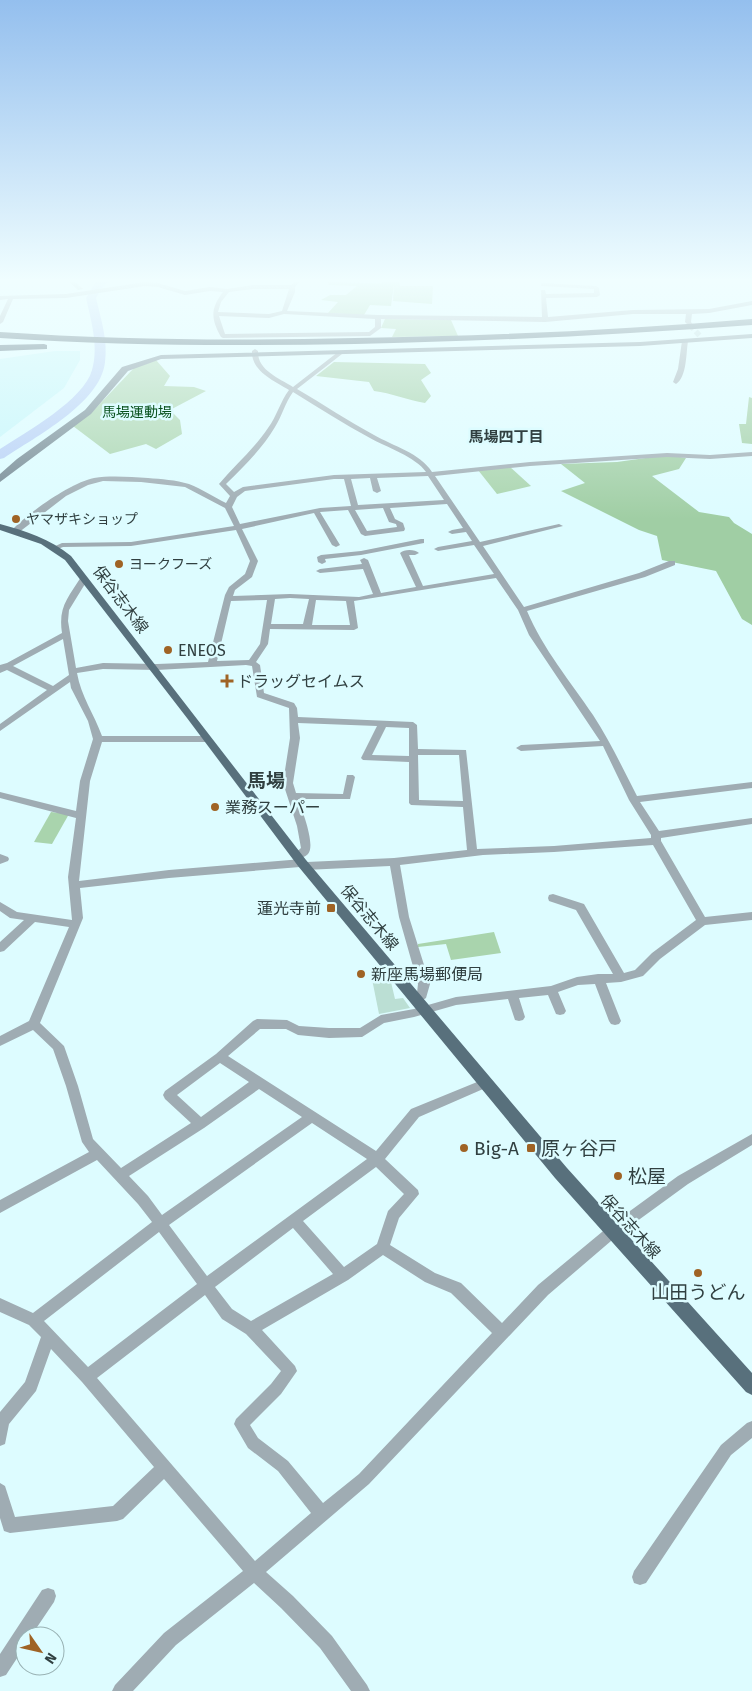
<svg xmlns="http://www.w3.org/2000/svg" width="752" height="1691" font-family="'Fira Sans','Noto Sans JP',sans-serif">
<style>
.built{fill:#c5f6fa}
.green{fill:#a9d4ad}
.forest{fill:#a0cea4}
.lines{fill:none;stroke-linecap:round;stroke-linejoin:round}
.river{fill:#b7cff6;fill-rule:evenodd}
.building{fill:#bbdfd4}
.street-tunnel{stroke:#bbd6d9;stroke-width:5.5;stroke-dasharray:5.5 3;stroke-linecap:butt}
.street{fill:#9facb3;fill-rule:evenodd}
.secondary{fill:#758993;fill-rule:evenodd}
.primary{fill:#58707c;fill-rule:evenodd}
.highway{fill:#3f5a68;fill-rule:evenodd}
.poi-dot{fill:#9f6325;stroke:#ddfcff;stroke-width:2}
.labels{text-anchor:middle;stroke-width:5;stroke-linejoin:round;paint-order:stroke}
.far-park-label{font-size:14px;fill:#07501c;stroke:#ddfcff}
.far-poi-label{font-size:14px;fill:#314041;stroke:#ddfcff;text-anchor:start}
.far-neighbourhood-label{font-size:15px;font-weight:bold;fill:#314041;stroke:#ddfcff}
.street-label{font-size:16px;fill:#314041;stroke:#ddfcff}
.poi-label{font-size:16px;fill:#314041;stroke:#ddfcff;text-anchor:start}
.quarter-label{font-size:19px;font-weight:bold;fill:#314041;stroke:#ddfcff}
.near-poi-label{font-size:19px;fill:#314041;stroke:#ddfcff;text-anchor:start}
</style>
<rect width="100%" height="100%" fill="#ddfcff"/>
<path class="built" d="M55,351H80V360L64,388L0,437V359Z"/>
<g class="green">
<path d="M382,282H399L400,286H433L432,304L393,301L394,284H382Z"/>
<path d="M156,360L170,376L164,386L194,387L206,391L170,410L180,420L182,434L156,449L146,444L110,454L73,426L93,411L134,368Z"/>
<path d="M509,466L531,486L497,494L478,470Z"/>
<path d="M51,812L69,814L52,844L34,842Z"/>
<path d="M494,932L501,953L451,960L446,944L418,947V944Z"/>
</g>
<g class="forest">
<path d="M328,282L394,284L391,306L370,305L364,315L328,313L338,302L321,300L330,295H346L357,286L329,285Z"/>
<path d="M385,319L451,320L458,336L392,337L396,329L381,328Z"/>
<path d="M334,362L425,364L431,373L421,380L431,396L425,403C408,400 391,393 374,391L369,382L316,376Z"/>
<path d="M749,397L752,398V444L742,443L739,424H746Z"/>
<path d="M667,455L686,458L679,469L652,476L699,512L729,517L734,523L752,534V625L742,619L716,571L662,560L657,536L639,530L561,491L585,483L561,464L617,462Z"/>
</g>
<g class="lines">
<path class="river" d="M96,282H108L101,289L96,298C101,319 108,341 105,362C101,403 35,437 4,458L0,459V449C26,432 84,400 92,370C99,347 91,320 86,298Z"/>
</g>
<path class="building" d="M387,977L391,982L395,999L403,998L410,1008L379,1014L372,979Z"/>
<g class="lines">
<path class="street-tunnel" d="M690,325L700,336"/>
<g class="street">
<path d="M69,282H75L83,289L78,290Z"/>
<path d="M145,282L158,283L185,291L210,287L227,289L253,285H291L294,282H299L295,287V292L287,311L378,315L542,317L541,290H545L546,294L594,293V289L541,286V284L543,283L596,286L599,288L600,295L597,297L546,298L548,317L633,310L709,309L752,301V305L709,313L692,314L691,322L693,325L690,327L685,322L686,314H633L545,322L381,319V328L370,336L223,338L221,337C211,319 210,309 223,292L210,291L185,295L158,287L145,286L66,298L13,299L3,322L0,324V316L8,299L0,300V296L66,294ZM253,289H289L282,311L269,314L218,312L221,302L229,292ZM284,314L375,319V327L369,332L225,334L219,316L269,318Z"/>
<path d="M685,339L688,341C686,353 687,377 676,384L673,382L678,369L682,341Z"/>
<path d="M255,349L258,351C257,370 279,378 293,387L338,352H342V354L297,389C323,404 348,421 374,435C393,446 420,453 432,472L530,462L667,453L710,455L752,452V456L710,459L667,457L530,466L435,476L480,542L559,524L563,526L483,546L524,607L639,573L669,561H675V565L645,577L527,611C543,649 570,681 593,715C610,741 623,769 637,796L752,782V788L640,802L659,831L752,818V824L661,838V841L705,917L752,912V920L705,925L660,959L643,976L621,982L606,983L621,1021L619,1024L615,1025L611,1024L609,1021L595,984L578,985L558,992L566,1011L564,1014L560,1015L556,1014L548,995L519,998L525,1017L523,1020L519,1021L515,1020L508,999L456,1005L414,1017L384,1023L362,1037L329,1038L298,1035L286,1029H260L228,1056L376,1151L411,1109L482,1080L486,1078L490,1080L492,1083L490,1086L419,1117L385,1159L418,1190L419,1194L399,1218L390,1245L435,1273L461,1283L502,1323L538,1285L608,1227L678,1176L752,1134V1145L688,1184L618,1235L548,1295L369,1484L266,1572L293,1596L332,1636L367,1685L370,1691H351L320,1648L281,1608L254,1583L176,1645L133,1691H112L115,1685L164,1633L243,1571L164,1479L123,1519L117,1521L10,1533L4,1531L0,1518V1483L5,1486L15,1517L113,1506L154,1467L82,1382L51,1349L36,1391L9,1424L5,1444L0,1446V1412L25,1382L41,1337L29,1325L0,1312V1298L33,1313L152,1222L138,1204L97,1160L0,1213V1200L89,1152L82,1142L66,1086L53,1049L33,1030L0,1046V1036L29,1021L69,927L35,922L4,951L0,952V942L24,920L10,918L0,911V902L17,912L72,920L68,877L76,818L0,798V792L76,811L80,781L93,739L88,721L71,688L70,682L0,731V724L47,690L7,670L0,673V665L7,663L62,633C58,607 68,598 81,577H84L88,579L69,610L68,621L76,668L103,663L157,664L208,662L225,595L229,587L245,574L250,561L236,530L131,546L63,547L55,550L51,548L62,543L131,542L234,526L225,508L185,487L141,482L103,481L88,485L66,496L18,533H12L11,531C28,513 70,483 94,478C111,475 131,477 148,478C161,479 176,480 189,484C202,489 214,497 226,503L230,496L219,484C235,465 254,449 268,428C277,416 280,402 289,390C274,381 251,371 252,351ZM293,392C319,408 344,424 370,438C386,447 416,457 426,472L334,475L243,487L234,492L226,484C244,466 262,449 275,427C282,416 285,403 293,392ZM428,476L444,500L358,505L351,479L370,478L373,491L377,493L381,491L377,478ZM334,479H344L351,506L320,508L240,524L232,507L237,497L245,491ZM447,504L463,528L452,530L448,532L452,534L466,532L472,541L438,547L434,549L438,551L474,545L494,574L423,586L409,555H415L419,553C415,549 404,549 400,553L416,587L381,593L368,560L364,558L360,560L362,564L320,569L316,571L320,573L363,569L373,594L359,597L290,594L233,596L235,590L252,577L258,561L242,529L314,513L332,545L336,547L340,545L320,512L348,510L361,534L365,536L404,531L405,529L403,523L395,519L390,508ZM383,508L389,522L396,524L397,527L367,531L355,510ZM496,578L518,610L529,635L600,741L521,745L516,748L521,751L603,746L629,800L651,835V838L554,846L477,849L466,750L418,749L417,725L413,722L298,717L297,708L294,703L264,693L260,665L256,662L268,644L270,629L354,630L358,628L354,601ZM290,598L309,599L303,624H271L275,599ZM267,600L260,644L249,660L217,661L231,601ZM316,600L346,601L350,625H312ZM63,639L69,675L53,686L13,666ZM246,665L252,666L257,697L289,708L290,738L283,783L297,826L301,848L292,856L293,858L297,859C301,858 305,857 308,854C316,845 302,810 298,799H350L355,777L353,775H347L343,794L296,793L293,783L300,738L298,723L377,726L361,758L363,760L409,762V803L411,805L463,807L467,850L394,858L307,862L302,859L169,870L79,881L90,781L102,742H207L212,739L207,736H102C94,714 81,696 77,673L103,669L157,670ZM386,727L409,728V756L372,755ZM418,755H459L463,801L419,800ZM653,845L696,920L652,953L635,970L624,973L584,904L553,894L549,895L548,898L549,901L576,910L613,974H598L577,977L551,986L456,997L414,1009L381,1015L360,1028H329L299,1026L287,1020L257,1019L253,1021L216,1054L165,1091L163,1095L165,1099L191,1123L121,1168L93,1139L78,1086L64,1046L40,1023L83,918L80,888L169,878L300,867L305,870L390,866L399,917L418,984L417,993L411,1000L413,1003L417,1004L426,998L430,984L409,917L400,865L483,855L554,852ZM220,1063L249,1082L201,1117L177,1095ZM259,1089L302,1117L162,1215L148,1196L129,1176L204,1128ZM312,1123L367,1159L207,1276L169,1225ZM376,1167L404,1194L388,1211L377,1244L344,1267L303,1221ZM293,1228L333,1274L251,1321L232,1309L215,1287ZM159,1232L197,1284L88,1367L44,1321ZM383,1255L425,1282L451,1293L492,1333L359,1474L323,1503L288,1461L258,1438L250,1425L281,1394L297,1371L295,1366L262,1330L348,1280ZM205,1295L222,1319L246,1334L281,1371L271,1384L236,1419L234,1424L248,1448L278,1471L311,1513L255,1561L97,1378Z"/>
<path d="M421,539H424V543L361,555L325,559L326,562L322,564L318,562L317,557L321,555L361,551Z"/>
<path d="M0,854L8,857L9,859L8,861L0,864Z"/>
<path d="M752,1421V1438L731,1455L646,1583L640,1585L634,1583L632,1577L634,1571L721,1445L747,1423Z"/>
<path d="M48,1588L54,1590L56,1596L54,1602L31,1636H25V1646L6,1675L0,1677V1654L42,1590Z"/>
</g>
<path class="secondary" d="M752,334V338L640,346L161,359L128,371L91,414L0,482V474L17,459L85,410L122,367L161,355L640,342Z"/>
<path class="primary" d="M0,524C26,531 50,539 71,556L306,860L567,1168L752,1373V1395L746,1392L555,1178L298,866L187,718L65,560L41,544L0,530Z"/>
<g class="highway">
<path d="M752,319V325C620,335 488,341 355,344C237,346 119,346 0,338V332C119,340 237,341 355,338C488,336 620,330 752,319Z"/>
<path d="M44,344L47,345V349L0,351V345Z"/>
</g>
</g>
<linearGradient id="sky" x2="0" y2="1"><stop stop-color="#94bfee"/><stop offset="0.54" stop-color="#f0feff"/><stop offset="1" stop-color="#f0feff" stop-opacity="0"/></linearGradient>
<rect width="752" height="519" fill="url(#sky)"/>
<g class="poi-dot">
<circle cx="16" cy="519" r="5"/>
<circle cx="119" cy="564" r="5"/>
<circle cx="168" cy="650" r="5"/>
<path d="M224.5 673.5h5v5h5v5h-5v5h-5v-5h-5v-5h5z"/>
<circle cx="215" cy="807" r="5"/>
<rect x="326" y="903" width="10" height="10" rx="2.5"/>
<circle cx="361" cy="974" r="5"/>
<circle cx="464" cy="1148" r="5"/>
<rect x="526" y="1143" width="10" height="10" rx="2.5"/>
<circle cx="618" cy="1176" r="5"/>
<circle cx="698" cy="1273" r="5"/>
</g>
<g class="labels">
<g class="far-park-label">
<text x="137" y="417">馬場運動場</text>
</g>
<g class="far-poi-label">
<text x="26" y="524">ヤマザキショップ</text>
<text x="129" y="569">ヨークフーズ</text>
</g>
<g class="far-neighbourhood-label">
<text x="506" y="442">馬場四丁目</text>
</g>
<g class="street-label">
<text transform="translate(121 599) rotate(53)" y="6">保谷志木線</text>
<text transform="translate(370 917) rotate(50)" y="6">保谷志木線</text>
<text transform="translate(631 1226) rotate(48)" y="6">保谷志木線</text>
</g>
<g class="poi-label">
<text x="178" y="656">ENEOS</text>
<text x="237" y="687">ドラッグセイムス</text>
<text x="225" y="813">業務スーパー</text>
<text x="321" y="914" text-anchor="end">蓮光寺前</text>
<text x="371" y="980">新座馬場郵便局</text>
</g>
<g class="quarter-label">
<text x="266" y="787">馬場</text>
</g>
<g class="near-poi-label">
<text x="474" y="1155">Big-A</text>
<text x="541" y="1155">原ヶ谷戸</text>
<text x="628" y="1183">松屋</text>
<text x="698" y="1299" text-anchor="middle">山田うどん</text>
</g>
</g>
<g transform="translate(40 1651) rotate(124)"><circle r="24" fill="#ddfcff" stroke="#98b1b3"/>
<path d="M0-4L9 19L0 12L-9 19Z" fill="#9f6325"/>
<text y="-8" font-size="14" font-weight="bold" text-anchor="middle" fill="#314041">N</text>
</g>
</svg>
